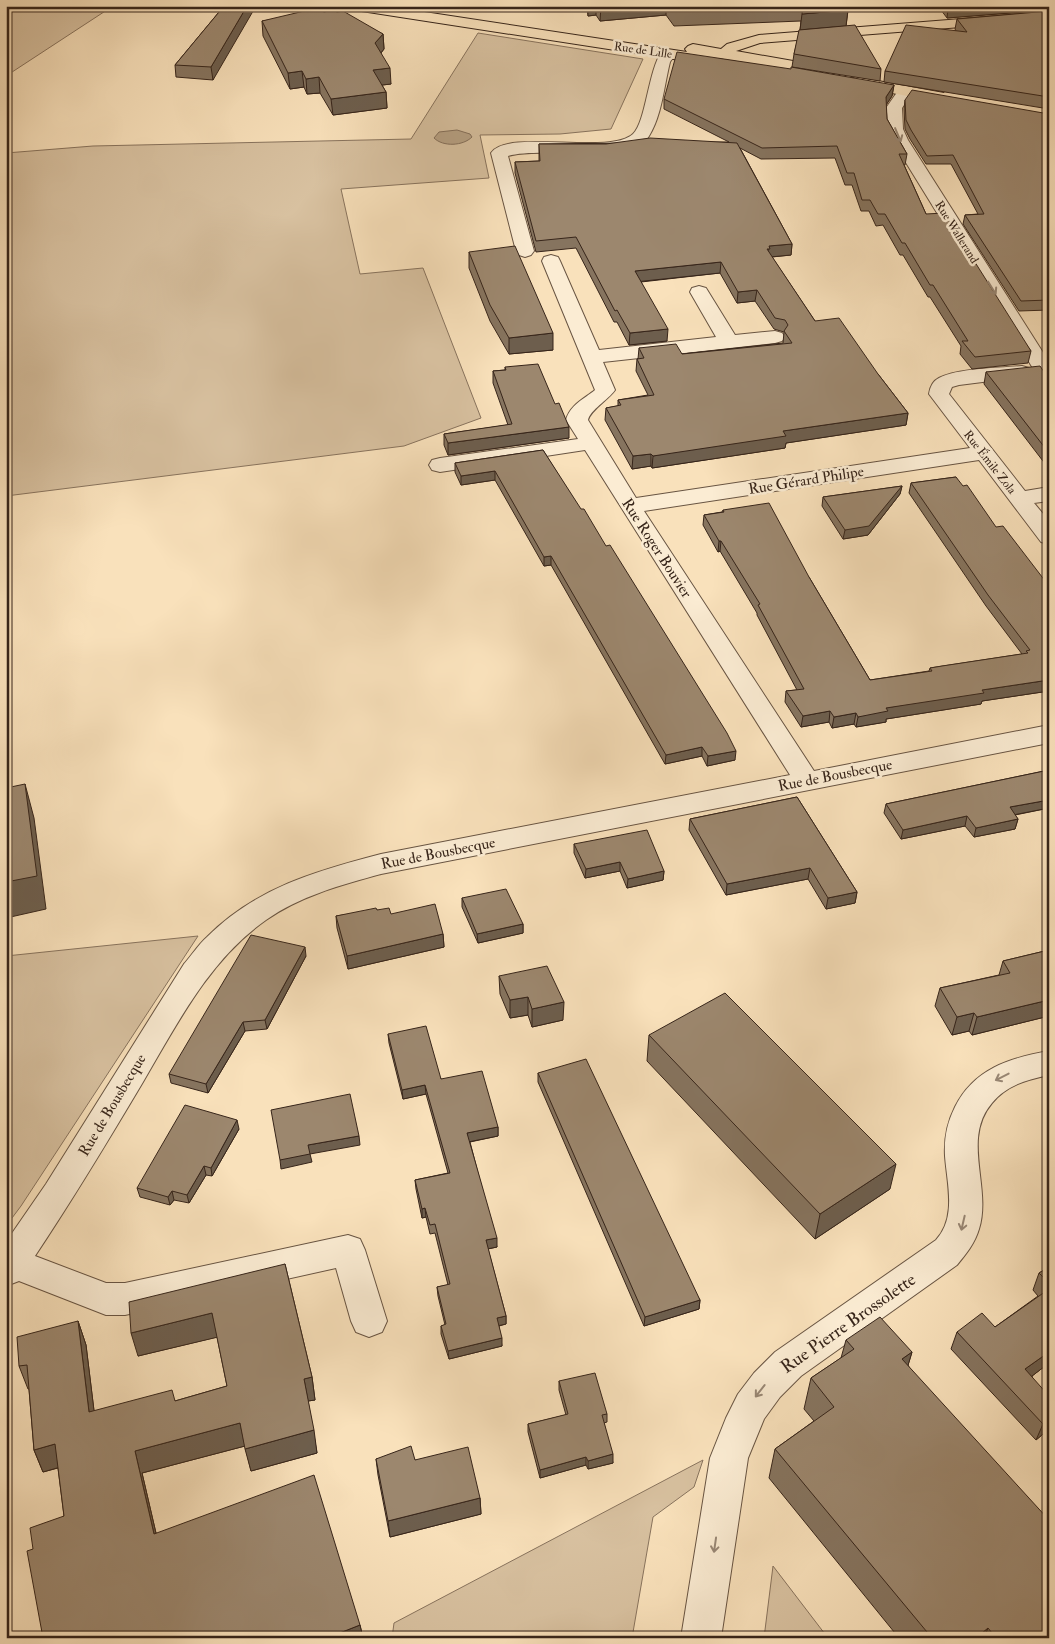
<svg xmlns="http://www.w3.org/2000/svg" width="1055" height="1644" font-family="'IM FELL Double Pica',serif">
<style>
.green{fill:#d8c1a0;stroke:#88735d}
.water{fill:#b7a184;stroke:#846f5a}
.lines{fill:none;stroke-linecap:round;stroke-linejoin:round}
.minor-casing{stroke:#685442;stroke-width:2}
.major-casing{stroke:#37251a;stroke-width:2}
.minor{fill:#fbecd3;fill-rule:evenodd}
.major{fill:#f9e1bb;fill-rule:evenodd}
.wall{fill:#86745f;stroke:#37251a}
.shaded-wall{fill:#6d5e4d;stroke:#37251a}
.building{fill:#9c876e;stroke:#37251a}
.oneway{stroke:#998876}
.labels{text-anchor:middle;stroke-width:5;stroke-linejoin:round;paint-order:stroke}
.far-street-label{font-size:12px;fill:#37251a;stroke:#fbecd3}
.street-label{font-size:15px;fill:#37251a;stroke:#fbecd3}
.near-street-label{font-size:18px;fill:#37251a;stroke:#fbecd3}
</style>
<rect width="100%" height="100%" fill="#f9e1bb"/>
<filter id="stains"><feTurbulence type="fractalNoise" baseFrequency=".004" numOctaves="4"/><feColorMatrix values="0 0 0 0 .2 0 0 0 0 .09 0 0 0 0 .02 0 0 0 .5 -.17"/></filter>
<radialGradient id="worn" r=".72"><stop offset=".6" stop-color="#630" stop-opacity="0"/><stop offset="1" stop-color="#630" stop-opacity=".3"/></radialGradient>
<g class="green">
<path d="M6,6H113L6,76Z"/>
<path d="M478,33L643,59L611,129L560,134L480,135L489,178L341,189L360,274L423,268L481,418L404,446L6,496V153L93,146L411,139Z"/>
<path d="M198,936L21,1206L6,1226V956Z"/>
<path d="M703,1460L694,1487L653,1517L632,1638H392L394,1623Z"/>
<path d="M773,1566L828,1638H764Z"/>
</g>
<path class="water" d="M457,130L470,134L472,137C463,146 443,147 434,138L439,132Z"/>
<g class="lines">
<g class="minor-casing">
<g id="minor">
<path d="M667,49L672,51L675,54L670,62C664,86 662,115 649,136C632,165 540,146 508,156L534,251L531,255L525,257L519,255L516,251L491,153C508,128 609,156 633,134C646,122 648,71 662,51Z"/>
<path d="M906,86L912,88L914,91L902,108L903,129L908,140L1049,362V375L1037,374L1034,370L892,140L887,129L886,108L900,88Z"/>
<path d="M551,255L558,257L560,261L599,350L716,337L690,292L692,288L699,286L706,288L735,335L775,331L782,333L785,337L782,341L775,343L603,362L615,390C608,400 590,410 588,420L636,498L970,448L929,394C930,387 933,381 939,378C958,368 1000,368 1022,366L1029,368L1032,372L1029,376L959,385L952,387L949,394L1025,491L1049,487V501L1034,503L1049,521V544L1041,542L979,460L644,511L814,771L1049,725V743L381,874C341,885 300,896 266,920C209,960 177,1024 143,1082C108,1141 73,1199 35,1256L106,1283H125L348,1235L360,1239L365,1250L387,1321L382,1332L369,1337L356,1332L351,1321L336,1268L125,1315H106L19,1281L6,1286V1242L46,1184L184,964C192,955 198,945 207,937C256,888 316,871 381,854L790,775L585,450L440,472L432,470L429,465L432,460L440,458L578,439L566,420C570,405 584,399 595,390L542,261L544,257Z"/>
<path d="M1049,1051V1075C1026,1080 1007,1085 992,1103C961,1139 992,1188 979,1229C975,1243 966,1254 957,1265L801,1376L780,1397L764,1419L748,1458L721,1638H681L710,1458L726,1418L738,1394L754,1373L775,1352L936,1240C957,1217 947,1184 945,1156C944,1138 947,1123 955,1107C974,1069 1009,1058 1049,1051Z"/>
</g>
</g>
<g class="major-casing">
<g id="major">
<path d="M348,6H385L687,52L685,49L688,46L693,44L721,49L727,44L759,35L1049,12V20L760,43L736,51L833,68L836,71L833,74L828,76L718,58L720,60L717,63L712,65L355,10Z"/>
<path d="M856,77L944,93L946,90L952,88L1049,105V115L957,99L955,102L949,104L850,85L848,82L850,79Z"/>
</g>
</g>
<use href="#minor" class="minor"/>
<use href="#major" class="major"/>
</g>
<g class="wall">
<path d="M224,6L213,80L176,77L175,65Z"/>
<path d="M587,6H846L848,10L846,26L881,69L880,81L792,67L794,54L800,30L801,21L674,26L666,15L600,21L596,15L588,16Z"/>
<path d="M938,6H1049V10L947,18Z"/>
<path d="M1049,11V109L884,82L885,71L956,31L955,29L957,19Z"/>
<path d="M324,12H337L383,34L384,49L381,53L391,84L382,85L386,92L387,108L333,115L320,93L307,94L304,87L290,89L263,36L262,21Z"/>
<path d="M894,85L892,96L886,105L887,119L907,154L905,165H904L926,214L1031,351L1028,363L972,369L960,354L961,346L930,297H928L903,255H900L883,225L876,226L869,211H861L852,185H845L835,158L761,159L740,148L792,244L791,255L772,257L815,321L878,374L908,413L906,425L786,443L785,448L652,468L651,466L632,469L605,420L606,408L618,406V400L648,395L636,371L637,359H638L639,348L682,354L783,343L784,332L774,329L755,301L737,303L720,273L641,282L667,341L629,345L617,322H614L576,248L536,252L515,173V162L539,161V144L729,142L664,109V99Z"/>
<path d="M905,100L1049,114V310L1019,311L963,224L965,215L978,214L951,164H926L910,139L905,129L904,109Z"/>
<path d="M469,252L553,350L509,354L490,321L469,268Z"/>
<path d="M505,367L569,438L448,455L444,445V434L508,425L493,383V371L505,370Z"/>
<path d="M986,372L1049,379V465H1046L984,384Z"/>
<path d="M543,450L735,760L707,766L702,756L665,764L551,565L544,566L495,480L461,485L455,472V463Z"/>
<path d="M956,477L1049,691L982,701L981,704L886,719V722L856,727L854,724L832,728L829,722L801,727L785,702L786,691L797,690L757,615V613L720,551L718,552L703,525L704,515L722,512L723,510L809,577L870,680L929,671L930,668L1022,654L986,606L909,493L911,483Z"/>
<path d="M902,486L900,494L868,535L843,539L822,506L823,497Z"/>
<path d="M1049,770V808L1015,815L1018,819L1015,829L974,837L965,826L901,839L884,813L886,804Z"/>
<path d="M797,797L857,892L855,903L826,909L808,879L726,895L689,830L690,819Z"/>
<path d="M574,844L664,871L663,880L627,888L620,871L585,878L574,853Z"/>
<path d="M462,898L523,924V933L478,943L462,907Z"/>
<path d="M377,910L443,934L444,947L348,969L337,928L336,916Z"/>
<path d="M1049,950V1016L972,1035L969,1031L952,1035L935,1006L940,988L999,975L1003,961Z"/>
<path d="M306,956L267,1029L245,1031L208,1093L171,1083L169,1074Z"/>
<path d="M499,976L563,1020L532,1027L528,1015L510,1018L500,994Z"/>
<path d="M388,1034L498,1127V1136L470,1142L497,1247L488,1249L506,1316V1324L499,1326L502,1346L449,1359L441,1334V1326L445,1325L438,1296L437,1287L448,1285L435,1233L430,1234L426,1217L422,1218L416,1189L415,1180L448,1173L426,1094L403,1099L389,1043Z"/>
<path d="M649,1035L890,1189L815,1239L647,1061Z"/>
<path d="M538,1073L700,1300L699,1309L644,1326L538,1082Z"/>
<path d="M1049,1113V1135L1044,1127Z"/>
<path d="M239,1129L212,1176L206,1175L189,1203L174,1200L170,1205L140,1197L137,1188Z"/>
<path d="M285,1264L312,1377L315,1400L308,1401L317,1453L251,1471L245,1446L142,1473L156,1533L360,1625L363,1638H43L33,1549L64,1516L58,1468L43,1472L34,1450L29,1389H28L19,1366L78,1321L86,1345L94,1411L175,1401L227,1386L217,1337L138,1356Z"/>
<path d="M1049,1267V1363L1032,1376L1049,1429L1036,1440L951,1349L957,1332L995,1327L1038,1296L1033,1290L1039,1273Z"/>
<path d="M846,1340L912,1352L908,1365L1049,1638H899L769,1478L775,1449L814,1421L804,1409L811,1378L841,1358Z"/>
<path d="M559,1381L607,1414V1422L604,1423L613,1463L588,1469L586,1465L540,1478L528,1432V1424L566,1415L559,1390Z"/>
<path d="M376,1459L415,1460L480,1498L481,1514L390,1537L378,1475Z"/>
</g>
<g class="shaded-wall">
<path d="M247,6H256L213,80L211,67Z"/>
<path d="M588,6H596V15L588,16Z"/>
<path d="M601,6H666V15L600,21Z"/>
<path d="M965,6H1049V10L947,18L948,8Z"/>
<path d="M848,10L846,26L800,30L802,14Z"/>
<path d="M383,34L384,49L376,59L375,43Z"/>
<path d="M390,68L391,84L374,86L373,70Z"/>
<path d="M302,71L304,87L290,89L288,73Z"/>
<path d="M319,77L320,93L307,94L306,79Z"/>
<path d="M894,85L892,96L884,108L886,97Z"/>
<path d="M386,92L387,108L333,115L331,99Z"/>
<path d="M792,244L791,255L770,257L766,261L769,246Z"/>
<path d="M721,262L720,273L635,282V271Z"/>
<path d="M757,290L755,301L737,303L738,292Z"/>
<path d="M668,329L667,341L629,345L630,333Z"/>
<path d="M553,333V350L509,354V338Z"/>
<path d="M908,413L906,425L786,443L785,448L652,468L653,456L783,431Z"/>
<path d="M569,427V438L448,455V443Z"/>
<path d="M651,454V466L632,469L633,456Z"/>
<path d="M495,471V480L461,485V476Z"/>
<path d="M902,486L900,494L868,535L843,539L845,530Z"/>
<path d="M719,541H721L720,551L718,552Z"/>
<path d="M551,556V565L544,566V557Z"/>
<path d="M1049,680V691L982,701L981,704L886,719V722L856,727L858,717L886,708L982,690Z"/>
<path d="M830,711L829,722L801,727L803,716Z"/>
<path d="M856,713L854,724L832,728L834,717Z"/>
<path d="M702,747V756L665,764L666,755Z"/>
<path d="M736,751L735,760L707,766L708,756Z"/>
<path d="M25,784L34,818L46,909L6,918V882Z"/>
<path d="M1049,800V808L1008,816L1010,807Z"/>
<path d="M967,816L965,826L901,839L903,830Z"/>
<path d="M1018,819L1015,829L974,837L976,828Z"/>
<path d="M620,862V871L585,878L586,869Z"/>
<path d="M810,868L808,879L726,895L727,884Z"/>
<path d="M664,871L663,880L627,888L628,879Z"/>
<path d="M857,892L855,903L826,909L828,898Z"/>
<path d="M523,924V933L478,943L477,934Z"/>
<path d="M443,934L444,947L348,969L347,956Z"/>
<path d="M305,947L306,956L267,1029L265,1020Z"/>
<path d="M528,997V1015L510,1018V1000Z"/>
<path d="M1049,1000V1016L972,1035L977,1017Z"/>
<path d="M564,1002L563,1020L532,1027V1009Z"/>
<path d="M974,1013L969,1031L952,1035L957,1017Z"/>
<path d="M243,1022L245,1031L208,1093L206,1084Z"/>
<path d="M425,1085L426,1094L403,1099L402,1090Z"/>
<path d="M237,1120L239,1129L212,1176L211,1168Z"/>
<path d="M498,1127V1136L468,1142L467,1133Z"/>
<path d="M359,1136L360,1145L310,1154L312,1162L281,1169L280,1160L308,1145Z"/>
<path d="M896,1164L890,1189L815,1239L820,1214Z"/>
<path d="M204,1166L206,1175L189,1203L187,1195Z"/>
<path d="M172,1191L174,1200L170,1205L168,1197Z"/>
<path d="M425,1208L426,1217L422,1218V1209Z"/>
<path d="M497,1238V1247L487,1249L486,1240Z"/>
<path d="M700,1300L699,1309L644,1326L645,1317Z"/>
<path d="M212,1313L218,1337L138,1356L131,1333Z"/>
<path d="M506,1316V1324L497,1326V1318Z"/>
<path d="M78,1321L86,1345L97,1435L89,1412Z"/>
<path d="M502,1338V1346L449,1359L448,1351Z"/>
<path d="M912,1352L903,1382L902,1359Z"/>
<path d="M1049,1352V1363L1019,1386L1025,1369Z"/>
<path d="M312,1377L315,1400L308,1401L304,1379Z"/>
<path d="M1049,1419V1429L1036,1440L1043,1424Z"/>
<path d="M240,1423L245,1446L142,1473L161,1555L154,1534L135,1451Z"/>
<path d="M314,1430L317,1453L251,1471L245,1449Z"/>
<path d="M55,1444L64,1466L43,1472L34,1450Z"/>
<path d="M613,1454V1463L588,1469V1461Z"/>
<path d="M586,1457V1465L540,1478V1470Z"/>
<path d="M480,1498L481,1514L390,1537L388,1521Z"/>
<path d="M360,1625L363,1638H327Z"/>
<path d="M988,1628L984,1638H976Z"/>
</g>
<g class="building">
<path d="M224,6H247L211,67L175,65Z"/>
<path d="M672,6H767L675,10Z"/>
<path d="M803,6H846L848,10L802,14Z"/>
<path d="M947,6H965L948,8Z"/>
<path d="M317,8L324,12L333,10L337,12L343,11L383,34L375,43L390,68L373,70L386,92L331,99L319,77L306,79L302,71L288,73L262,21Z"/>
<path d="M1049,11V68H1045L1049,72V89L1045,88L1049,93V97L885,71L906,25L967,32L957,19Z"/>
<path d="M855,25L881,69L794,54L799,30Z"/>
<path d="M677,52L791,69V67L894,85L886,97L887,119L907,154H899L926,214L944,213L1031,351L975,357L962,341H968L933,285H930L905,243H902L885,214H878L870,200H862L854,173H847L837,146L762,148L664,99Z"/>
<path d="M912,90L1049,114V300L1021,301L965,215L984,214L953,155L927,156L911,130L906,120L905,100Z"/>
<path d="M650,138L737,143L792,244L769,246L770,249H767L815,321L839,318L878,374L908,413L783,431L786,436L653,456L651,454L633,456L606,408L621,405L618,400L654,395L637,359L644,358L639,348L676,344L682,354L792,343L784,331L788,325L785,320L775,318L757,290L738,292L721,262L635,271L668,329L630,333L617,310L615,311L576,237L536,241L515,162L540,161L539,144H606Z"/>
<path d="M515,246L553,333L509,338L490,305L469,252Z"/>
<path d="M538,364L555,404L559,403L569,427L448,443L444,434L512,424L493,371L506,370L505,367Z"/>
<path d="M1040,366L1049,379V453L986,372Z"/>
<path d="M543,450L581,509H584L606,546L610,545L727,733L736,751L708,756L702,747L666,755L551,556L544,557L495,471L461,476L455,463Z"/>
<path d="M956,477L963,486L967,485L996,527L1003,526L1049,586V680L982,690L984,693L886,708L888,711L858,717L856,713L834,717L830,711L803,716L786,691L804,689L758,605L760,604L721,541H719L704,515L724,512L723,510L769,503L809,577L870,680L932,671L930,668L942,666L1028,653L1026,651L1030,650L988,595L911,483Z"/>
<path d="M902,486L869,526L845,530L823,497Z"/>
<path d="M1049,770V800L1010,807L1018,819L976,828L967,816L903,830L886,804Z"/>
<path d="M25,784L37,876L6,882V788Z"/>
<path d="M797,797L857,892L828,898L810,868L727,884L690,819Z"/>
<path d="M647,830L664,871L628,879L620,862L586,869L574,844Z"/>
<path d="M506,889L523,924L477,934L462,898Z"/>
<path d="M435,904L443,934L347,956L336,916L376,908L377,910L389,908L391,914Z"/>
<path d="M251,935L305,947L265,1020L243,1022L206,1084L169,1074Z"/>
<path d="M1049,950V1000L977,1017L974,1013L957,1017L940,988L1010,973L1003,961Z"/>
<path d="M547,966L564,1002L532,1009L528,997L510,1000L499,976Z"/>
<path d="M725,993L896,1164L820,1214L649,1035Z"/>
<path d="M426,1026L441,1079L482,1071L498,1127L467,1133L497,1238L486,1240L506,1316L497,1318L502,1338L448,1351L441,1326L446,1324L437,1287L450,1284L435,1224L430,1225L425,1208L422,1209L415,1180L450,1173L425,1085L402,1090L388,1034Z"/>
<path d="M586,1059L700,1300L645,1317L538,1073Z"/>
<path d="M350,1094L359,1136L308,1145L310,1154L280,1160L271,1110Z"/>
<path d="M185,1105L237,1120L211,1168L204,1166L187,1195L172,1191L168,1197L137,1188Z"/>
<path d="M285,1264L312,1377L304,1379L314,1430L245,1449L240,1423L135,1451L154,1534L314,1475L360,1625L327,1638H43L27,1551L33,1549L30,1528L64,1516L55,1444L34,1450L27,1365L19,1366L17,1337L78,1321L89,1412L172,1390L175,1401L227,1386L212,1313L131,1333L129,1302Z"/>
<path d="M1049,1267V1283L1039,1273Z"/>
<path d="M1049,1289V1352L1025,1369L1049,1396V1419L1043,1424L957,1332L982,1313L995,1327Z"/>
<path d="M880,1317L912,1352L902,1359L1049,1520V1638H996L988,1628L976,1638H932L775,1449L834,1407L811,1378L854,1349L846,1340Z"/>
<path d="M595,1373L607,1414L602,1415L613,1454L588,1461L586,1457L540,1470L528,1424L568,1414L559,1381Z"/>
<path d="M411,1446L415,1460L468,1447L480,1498L388,1521L376,1459Z"/>
</g>
<defs><path id="oneway-shaft" d="M-6 0H5M1.5-3L5.5 0L1.5 3" fill="none" stroke-width="1.6" stroke-linecap="round" stroke-linejoin="round" transform="scale(1.25)"/></defs>
<g class="oneway">
<use href="#oneway-shaft" transform="translate(898 135) rotate(67)"/>
<use href="#oneway-shaft" transform="translate(992 288) rotate(58)"/>
<use href="#oneway-shaft" transform="translate(1002 1077) rotate(153)"/>
<use href="#oneway-shaft" transform="translate(963 1223) rotate(103)"/>
<use href="#oneway-shaft" transform="translate(760 1391) rotate(128)"/>
<use href="#oneway-shaft" transform="translate(715 1545) rotate(98)"/>
</g>
<g class="labels">
<g class="far-street-label">
<text transform="translate(643 50) rotate(8)" y="4">Rue de Lille</text>
<text transform="translate(957 232) rotate(58)" y="4">Rue Wallerand</text>
<text transform="translate(990 462) rotate(52)" y="4">Rue Émile Zola</text>
</g>
<g class="street-label">
<text transform="translate(806 480) rotate(-9)" y="5">Rue Gérard Philipe</text>
<text transform="translate(657 548) rotate(57)" y="5">Rue Roger Bouvier</text>
<text transform="translate(835 775) rotate(-11)" y="5">Rue de Bousbecque</text>
<text transform="translate(438 853) rotate(-11)" y="5">Rue de Bousbecque</text>
<text transform="translate(112 1105) rotate(-59)" y="5">Rue de Bousbecque</text>
</g>
<g class="near-street-label">
<text transform="translate(848 1323) rotate(-35)" y="6">Rue Pierre Brossolette</text>
</g>
</g>
<rect width="1055" height="1644" fill="none" stroke="#f9e1bb" stroke-width="25"/>
<rect x="8" y="8" width="1040" height="1629" fill="none" stroke="#37251a" stroke-width="2.5"/>
<rect x="12" y="12" width="1030" height="1619" fill="none" stroke="#37251a"/>
<rect width="100%" height="100%" filter="url(#stains)"/>
<rect width="100%" height="100%" fill="url(#worn)"/>
</svg>
